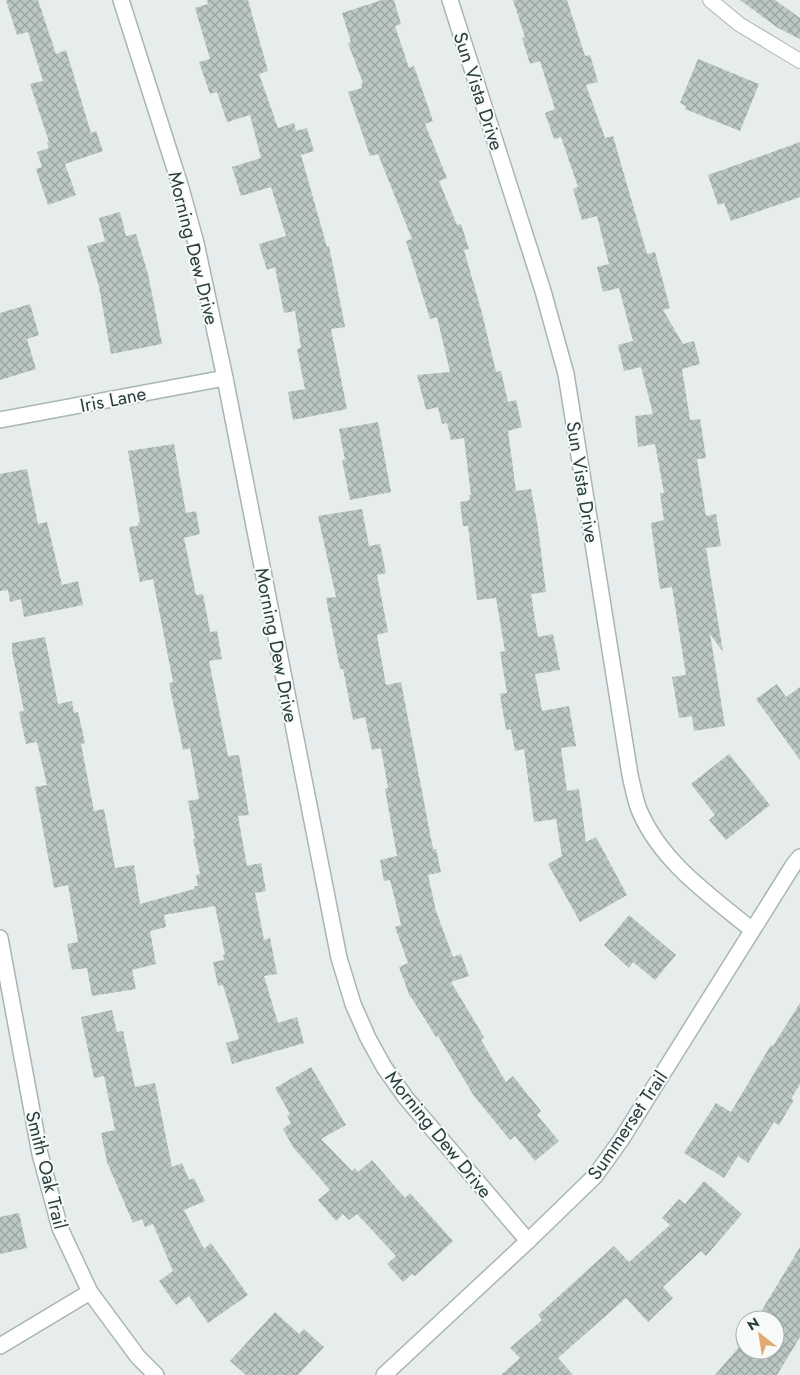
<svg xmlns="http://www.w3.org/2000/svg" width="800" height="1375" font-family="Jost,sans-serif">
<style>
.building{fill:url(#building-cross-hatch)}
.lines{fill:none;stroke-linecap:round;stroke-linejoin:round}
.service-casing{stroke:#a9b5b4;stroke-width:16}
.minor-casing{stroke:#a9b5b4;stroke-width:18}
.service{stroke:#fff;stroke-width:14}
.minor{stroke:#fff;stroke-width:15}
.labels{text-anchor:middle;stroke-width:4;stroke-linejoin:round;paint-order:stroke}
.street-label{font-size:19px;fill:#273e3d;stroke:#f7faf9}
</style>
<defs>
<pattern id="building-cross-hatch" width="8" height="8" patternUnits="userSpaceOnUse" patternTransform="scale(1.25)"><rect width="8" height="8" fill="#bcc8c6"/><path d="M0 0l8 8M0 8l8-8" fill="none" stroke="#99a4a2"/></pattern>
</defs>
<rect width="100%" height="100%" fill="#e6edec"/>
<g class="building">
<path d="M6,0H38L56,54L66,50L91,133L96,131L103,151L65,164L76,195L48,205L36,169L42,167L37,152L49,148L47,143L49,142L30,84L43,81L28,32L17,35Z"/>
<path d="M207,0H248L268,71L259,74L278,128L294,123L296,131L307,128L314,151L301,155L327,247L329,246L345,327L331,329L347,409L293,420L288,392L305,389L297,349L301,348L295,311L284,313L275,267L267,270L259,244L286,236L271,187L241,196L232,167L261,158L250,115L227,122L217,92L210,94L199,62L210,59L195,8L208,4Z"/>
<path d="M382,0H394L401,24L395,26L409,68L414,66L433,121L425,124L447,178L439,181L457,225L461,224L469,249L464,250L482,313L496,372L501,371L508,402L516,400L522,427L508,431L516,491L531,489L538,528L546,592L531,594L534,614L538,637L553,634L560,670L535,674L542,711L569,706L576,746L561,748L567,791L579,789L586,842L596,837L627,895L580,922L548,864L562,856L556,819L534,822L524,749L515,751L511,729L506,730L500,694L507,693L500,652L505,651L496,598L477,600L468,526H463L460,502L470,500L469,495H471L464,438L451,440L447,423L442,424L438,407L426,410L417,375L450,372L437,317L430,319L406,241L412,239L378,154L370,156L348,92L362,88L361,84L363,83L348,43L351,42L342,13Z"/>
<path d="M513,0H567L585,56L590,55L598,82L586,85L605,138L613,136L647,254L655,252L670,308L663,310L683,344L694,341L700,364L682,369L690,420L700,419L706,458L697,459L706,516L716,514L721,546L706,548L723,652L710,634L725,726L694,731L692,716L679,718L672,677L686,675L672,587L660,589L651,523L664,520L660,493H664L655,444L638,447L635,416L653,414L641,367L624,371L618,345L633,341L619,288L603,292L597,267L609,264L597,216L582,220L573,189L578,187L561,137L554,139L545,113L555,109L540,61L530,64L522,38L525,37Z"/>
<path d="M740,0H775L800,18V39L778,28Z"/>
<path d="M698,59L759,84L740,131L685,109L686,106L680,103Z"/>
<path d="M800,142V197L731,221L724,203L718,205L708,175Z"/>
<path d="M120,212L126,236L136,234L148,274L162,344L111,354L99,287L87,246L105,241L99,218Z"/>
<path d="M30,304L39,335L27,339L36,369L0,380V313Z"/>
<path d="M378,422L391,492L350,500L342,460H345L339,429Z"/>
<path d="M174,444L186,513L196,511L200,534L184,538L196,595L203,594L210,632L217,631L222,659L209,661L228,756L239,755L249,815L238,816L247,866L261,863L266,891L255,893L264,940L270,938L277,974L264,976L278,1023L297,1017L304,1043L232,1064L226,1043L239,1039L223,985L218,986L213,962L224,960L223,955H225L215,906L164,915L166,927L150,931L156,964L132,970L136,989L92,996L87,968L72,970L67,944L78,942L68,885L54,888L35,787L47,785L37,742L26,744L19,712L24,711L12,651V643L45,637L58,704L72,701L74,713L78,712L85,743L81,744L93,806L94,811L104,809L115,868L134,865L140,904L194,889V886H198L196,875L200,874L193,839H195L188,801L199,799L190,748L183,750L169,683L173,682L153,579L140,582L129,527L138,526V523L140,522L128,451Z"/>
<path d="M27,469L38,524L47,522L62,585L78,581L83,605L24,617L21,599L10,602L8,590L0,591V474Z"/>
<path d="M362,509L369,546L380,544L386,573L377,575L388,632L377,635L386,685L401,682L433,849H436L441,872L428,875L436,911L453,957L461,954L469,976L451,982L484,1037L481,1040L506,1082L513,1076L541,1111L537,1115L559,1141L535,1161L515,1136L510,1140L474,1096L438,1036L436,1037L411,997H410L399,967L408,963L395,927L401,925L390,880L384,881L380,860L397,856L385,789L388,788L381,748L372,750L365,717L353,720L343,669H340L326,598L336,597L318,516Z"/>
<path d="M777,684L786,697L800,687V760L756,699Z"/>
<path d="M729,754L770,805L726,840L709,820L715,815L691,784Z"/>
<path d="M629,915L676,955L655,980L633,962L629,968L604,945Z"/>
<path d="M800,1003V1084L791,1099L794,1100L779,1125L774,1122L748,1163L738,1156L724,1178L684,1153L716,1103L731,1112L771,1045L773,1046Z"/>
<path d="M112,1010L117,1032L123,1031L135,1087L155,1083L172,1167L182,1163L189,1180L194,1178L205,1201L184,1210L204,1249L211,1243L248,1295L208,1323L189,1296L176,1305L159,1281L173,1271L153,1224L145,1227L142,1219L133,1223L107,1162L101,1133L115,1130L104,1076L94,1078L81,1017Z"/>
<path d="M311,1067L346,1125L321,1139L352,1171L355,1168L358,1172L372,1160L405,1198L410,1193L453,1241L415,1276L412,1274L403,1282L387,1264L396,1256L357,1214L349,1220L343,1214L336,1221L318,1200L330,1190L293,1147L283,1129L291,1123L287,1116L290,1114L275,1088Z"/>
<path d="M704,1181L742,1214L706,1256L701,1251L663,1287L673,1298L648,1322L626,1298L558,1358L573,1375H501L520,1358L510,1348L542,1320L538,1315L614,1246L629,1262L670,1225L662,1218L679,1199L685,1204Z"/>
<path d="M19,1213L27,1248L0,1254V1217Z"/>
<path d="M800,1247V1337L777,1375H715L739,1347L745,1338V1350H775V1320H756Z"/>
<path d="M275,1312L299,1334L304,1329L324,1347L298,1375H246L230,1361Z"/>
</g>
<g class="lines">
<g class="service-casing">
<path id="service" d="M710,0L739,24L800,61"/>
</g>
<g class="minor-casing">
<g id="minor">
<path d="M121,0L181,188L196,243L225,378L339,958L353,1004L368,1038L384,1067L406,1098L528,1241"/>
<path d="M450,0L543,291L566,374L630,775C633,787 635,801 640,812C662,863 711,896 752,930"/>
<path d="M0,420L225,378"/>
<path d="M0,938L40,1154L60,1228L90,1292L138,1357L156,1375"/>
<path d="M0,1346L90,1292"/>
<path d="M384,1375L528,1241L595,1176L621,1140L794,864L800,857"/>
</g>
</g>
<use href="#service" class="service"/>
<use href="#minor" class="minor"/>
</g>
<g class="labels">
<g class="street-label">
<text transform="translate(479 91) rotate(72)" y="7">Sun Vista Drive</text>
<text transform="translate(194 248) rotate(76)" y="7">Morning Dew Drive</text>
<text transform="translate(113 399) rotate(-11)" y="7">Iris Lane</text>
<text transform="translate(583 482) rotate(81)" y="7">Sun Vista Drive</text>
<text transform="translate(277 645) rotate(79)" y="7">Morning Dew Drive</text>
<text transform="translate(627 1125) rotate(-56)" y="7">Summerset Trail</text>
<text transform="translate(439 1134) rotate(51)" y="7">Morning Dew Drive</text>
<text transform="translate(47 1170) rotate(76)" y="7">Smith Oak Trail</text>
</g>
</g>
<g transform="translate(760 1335) rotate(329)"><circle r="24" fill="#f7faf9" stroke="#a4afae"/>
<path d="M0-4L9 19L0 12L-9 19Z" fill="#e1aa70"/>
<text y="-8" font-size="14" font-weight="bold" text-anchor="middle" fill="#273e3d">N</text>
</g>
</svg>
